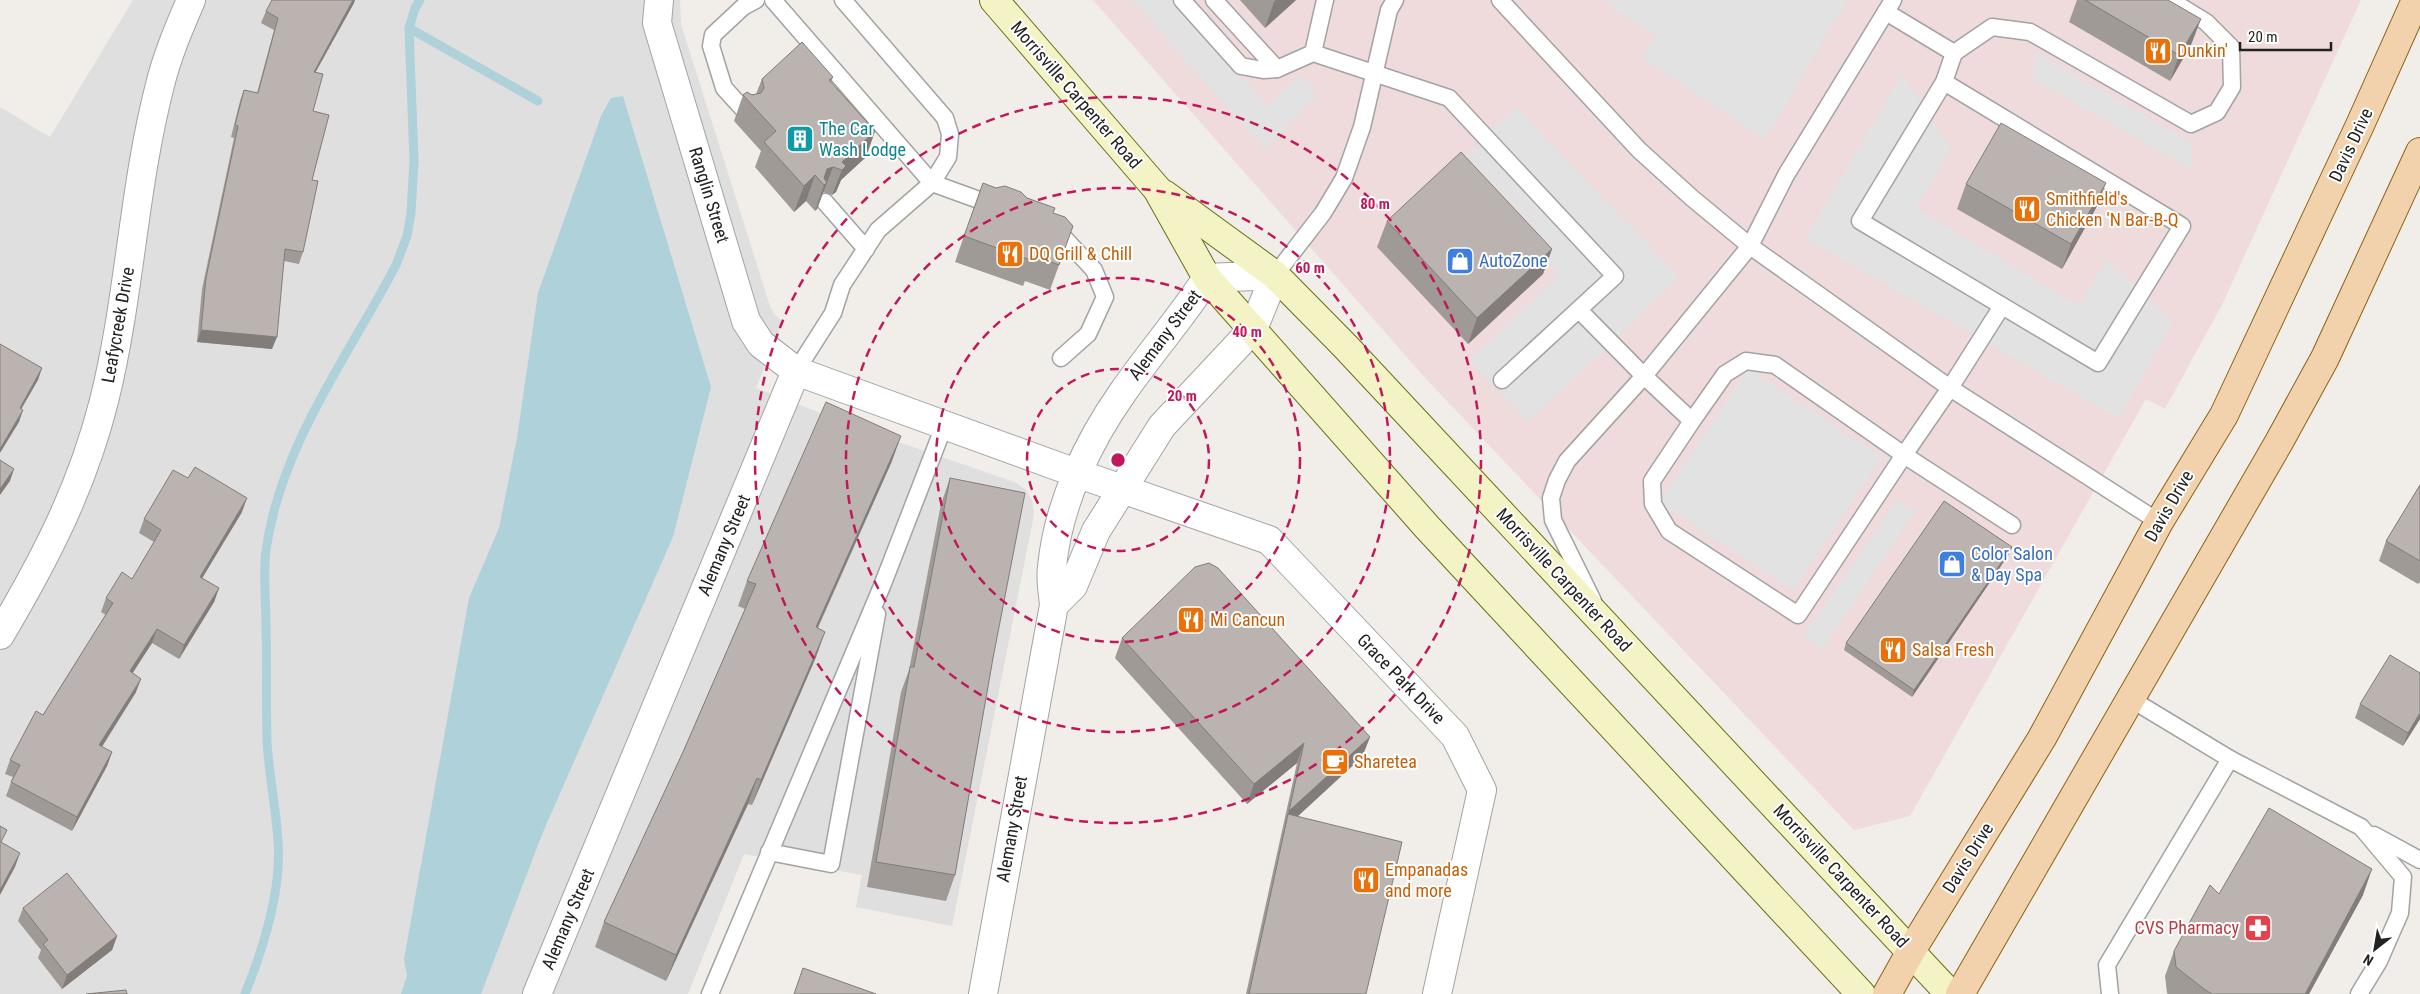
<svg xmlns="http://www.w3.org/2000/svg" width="2420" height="994" font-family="'Roboto Condensed',sans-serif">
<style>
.residential{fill:#dfdfdf}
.commercial{fill:#efdbdb}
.parking{fill:#e2e2e2}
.water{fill:#afd1d9}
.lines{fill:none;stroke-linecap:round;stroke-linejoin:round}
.stream{stroke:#afd1d9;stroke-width:9}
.service-casing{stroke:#a3a3a3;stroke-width:19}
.minor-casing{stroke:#a3a3a3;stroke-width:30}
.secondary-casing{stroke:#686f12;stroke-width:30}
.primary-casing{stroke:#8e6111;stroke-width:30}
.service{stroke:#fff;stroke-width:16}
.minor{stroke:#fff;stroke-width:28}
.secondary{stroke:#f3f3c5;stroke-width:28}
.primary{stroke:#f2d2ad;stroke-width:28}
.wall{fill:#a09a96}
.shaded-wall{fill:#827d7a}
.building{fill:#bab3af;stroke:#827d7a}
.ring{fill:none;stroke:#c2185b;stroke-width:2.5;stroke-dasharray:9 6}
.labels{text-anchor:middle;stroke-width:4;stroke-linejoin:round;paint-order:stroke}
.food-label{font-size:18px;fill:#c56008;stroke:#fff;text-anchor:start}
.street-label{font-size:18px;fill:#222;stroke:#fff}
.culture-label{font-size:18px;fill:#0d838f;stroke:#fff;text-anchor:start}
.shop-label{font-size:18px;fill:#366cbe;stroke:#fff;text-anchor:start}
.health-label{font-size:18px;fill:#be3a42;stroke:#fff;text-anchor:end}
.centre{fill:#c2185b;stroke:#fff;stroke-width:2.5}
.ring-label{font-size:15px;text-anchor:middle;font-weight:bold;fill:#c2185b;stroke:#fff;stroke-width:4;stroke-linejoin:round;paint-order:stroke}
</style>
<rect width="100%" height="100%" fill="#f1eee9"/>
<path class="residential" d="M133,0H680L681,24L770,306L774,314L783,322L756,388L867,431L1017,483L1026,490L1032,500L1034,515L952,926L856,907L862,875L744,854L688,994H0V107L50,137Z"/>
<path class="commercial" d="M1093,0H2361L2222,305L2165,409L2146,399L1910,816L1854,830L1427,380Z"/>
<g class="parking">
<path d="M1131,0H1172L1267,106L1300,75L1319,95L1265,150Z"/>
<path d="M1602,0H1847L1765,140L1642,58L1655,36Z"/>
<path d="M2034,51L2193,144L2191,169L2034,80Z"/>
<path d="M1902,74L1951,149L1916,208L2079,306L2107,259L2173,322L2119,419L1805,238Z"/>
<path d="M1516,107L1679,277L1529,422L1469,360L1559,274L1455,166Z"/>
<path d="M1748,368L1882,457L1793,591L1659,502Z"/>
<path d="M1897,499L1915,512L1822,649L1803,636Z"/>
</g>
<path class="water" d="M623,96L711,387L673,537L543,832L481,994H401L407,976L404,959L469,598L499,528L517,438L538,293L601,116L611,98Z"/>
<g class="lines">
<g class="stream">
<path d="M409,28L538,101"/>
<path d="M245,994C263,949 282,891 278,841C276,808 269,775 267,742C266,704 267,665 266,627C266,602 263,574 266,550C281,444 348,357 396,265L407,236L411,213L414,160L409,28L415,8L420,0"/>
</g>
<g class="service-casing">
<g id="service">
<path d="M773,0L932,183L990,204"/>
<path d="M1182,0L1241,66L1263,70L1277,69L1313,53L1449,98L1615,276L1502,380"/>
<path d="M1214,0L1277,69"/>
<path d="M1500,0L1639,150L1692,198L1750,246L1950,388L2159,522"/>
<path d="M1886,12L1954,53L1944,82L1860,221L2098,363L2182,226L1944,82"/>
<path d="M1313,53L1325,0"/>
<path d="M1954,53L1992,27L2030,32L2191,124L2217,112L2232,87L2231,47L2206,22L2170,0"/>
<path d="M745,111L724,88L711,46L713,35L743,7L756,0"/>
<path d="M825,202L866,249"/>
<path d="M1052,225L1094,270L1105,297L1088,334L1061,358"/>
<path d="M1275,275L1323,213L1344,178L1362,127L1389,10L1395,0"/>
<path d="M2002,306L1950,388L1904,455L1775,365L1746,361L1725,374L1692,421L1652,481L1653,504L1669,531L1798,615L1904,455L2012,525"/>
<path d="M1579,310L1644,376L1692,421"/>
<path d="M796,371L833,313L842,285L878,230L932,183L948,157L950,134L945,118L843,0"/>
<path d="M1593,601L1553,520L1551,498L1557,480L1567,461L1644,376L1750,246L1786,175L1893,0"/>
<path d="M2129,698L2230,759L2361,827L2403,877L2400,913L2379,961L2359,994"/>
<path d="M2374,835L2420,860"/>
<path d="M769,852L831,864L877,614"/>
<path d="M710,994L882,586L944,426"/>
<path d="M2110,994L2107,965L2230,759"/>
</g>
</g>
<g class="minor-casing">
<g id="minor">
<path d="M659,0L657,23L746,321L761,344L796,371"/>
<path d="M0,635C45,559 82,488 104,401C130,297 133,189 160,85C167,56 179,28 191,0"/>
<path d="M537,994L796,371L1076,473L1269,540L1455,736L1482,790L1437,994"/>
<path d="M983,994L1054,605C1053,593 1050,579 1052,567C1058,505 1087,443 1123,392C1150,353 1181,318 1207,278L1275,275L1253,329L1162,426L1096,531L1073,586L1054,605"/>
</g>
</g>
<g class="secondary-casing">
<g id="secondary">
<path d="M994,0L1157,189L1207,278L1427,527L1861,994"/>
<path d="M1164,194L1275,275L1345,346L1950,994"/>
</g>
</g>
<g class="primary-casing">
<g id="primary">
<path d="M1887,994L1911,951L2042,738L2159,522L2224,415L2360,125L2416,0"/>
<path d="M1960,994L2279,442L2325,358L2420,152"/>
</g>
</g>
<use href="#service" class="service"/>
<use href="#minor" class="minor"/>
<use href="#secondary" class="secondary"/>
<use href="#primary" class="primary"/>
</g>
<g class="wall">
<path d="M1240,0H1296L1265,28Z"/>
<path d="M2077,0H2168L2191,45L2170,81L2069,22Z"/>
<path d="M354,3L315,72L313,111L312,180L303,252L299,264L284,261L272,349L197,342L202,289L234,138L231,137L240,101L244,90L257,93L274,30L261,23L266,11Z"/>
<path d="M833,77L831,83L875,131L866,157L841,180L836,192L832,195L823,192L817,209L815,211L806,201L794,212L755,167L761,151L734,121L743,95L756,94L762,79Z"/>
<path d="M1966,184L2096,208L2062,269L1957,209Z"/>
<path d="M1027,198L1053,213L1059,265L1050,290L1025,281L1023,286L955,262L964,236Z"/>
<path d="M1387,221L1552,249L1543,274L1468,344L1377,247Z"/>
<path d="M892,461L818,628L816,657L752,805L748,804L666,981L595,947L604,922L683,752L745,609L738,606L747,581Z"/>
<path d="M950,478L993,658L955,875L946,901L867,887L901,692L909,670L941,504Z"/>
<path d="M2420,485V582L2418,584L2379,561L2386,541Z"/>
<path d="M242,512L202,578L219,588L214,602L179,659L152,643L132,673L136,692L102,747L112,752L107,766L72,831L6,796L13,777L5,774L10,760L43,715L106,615L101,612L106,598L132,579L154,542L139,533L144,519Z"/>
<path d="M2009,554L1912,697L1844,650L1846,643Z"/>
<path d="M1122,638L1370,737L1362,757L1298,816L1366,994H1246L1297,763L1247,804L1115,658Z"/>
<path d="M2360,704L2420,719L2403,746L2355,718Z"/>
<path d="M2219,894L2363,895L2309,994H2168L2167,993L2165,976L2174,951Z"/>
<path d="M23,908L117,936L112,950L62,989L38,958L41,950L18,921Z"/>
</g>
<g class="shaded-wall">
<path d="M353,0H355L354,3L309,84L314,72Z"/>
<path d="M1276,0H1296L1265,28L1274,2Z"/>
<path d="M2201,19L2191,45L2170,81L2179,55Z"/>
<path d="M875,131L866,157L841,180L836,192L832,195L842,170V162Z"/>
<path d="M833,167L817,209L815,211L824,185L822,183L827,169Z"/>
<path d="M815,175L806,201L794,212L804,186Z"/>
<path d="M2106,183L2096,208L2062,269L2071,244Z"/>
<path d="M1552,249L1543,274L1468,344L1477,318Z"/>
<path d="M201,330L277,337L272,349L197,342Z"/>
<path d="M42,368L38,380L15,420L20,408Z"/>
<path d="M23,410L19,422L0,453V449Z"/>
<path d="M901,436L892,461L806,653L816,627Z"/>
<path d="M14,469L10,481L0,495V489Z"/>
<path d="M247,498L242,512L195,590L200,577Z"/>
<path d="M2012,547L2009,554L1912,697L1914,690Z"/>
<path d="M219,588L214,602L179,659L184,645Z"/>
<path d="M157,629L152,643L125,685L130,671Z"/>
<path d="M825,632L816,657L752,805L761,780Z"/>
<path d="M141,679L136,692L94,759L99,745Z"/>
<path d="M2420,713V719L2403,746L2408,733Z"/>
<path d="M1370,737L1362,757L1285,828L1288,814L1282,831L1289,811Z"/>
<path d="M1304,743L1297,763L1247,804L1254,784Z"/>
<path d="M112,752L107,766L72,831L77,817Z"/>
<path d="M757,778L748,804L666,981L676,955Z"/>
<path d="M20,853L15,867L0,895V890Z"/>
<path d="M2372,869L2363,895L2309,994H2305Z"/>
<path d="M117,936L112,950L62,989L67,975Z"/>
</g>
<g class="building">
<path d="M272,0H353L314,72L323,74L313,111L329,115L312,180L318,181L303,252L285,249L277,337L201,330L206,278L238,126L235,125L244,90L258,93L278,18L266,11Z"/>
<path d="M2085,0H2168L2201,19L2179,55Z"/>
<path d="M802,42L833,77L829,80L875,131L842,162L846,166L842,170L833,167L827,169L824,178L827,183L824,185L815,175L804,186L764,142L776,131L743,95L747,92L752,95L761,93L764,88L762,79Z"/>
<path d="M2001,123L2106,183L2071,244L1966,184Z"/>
<path d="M1461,152L1552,249L1477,318L1387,221Z"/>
<path d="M983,183L996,188L1005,186L1021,192L1027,198L1055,208L1053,213L1065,217L1073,226L1059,265L1035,256L1033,261L964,236Z"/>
<path d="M0,344L42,368L20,408L23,410L0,449Z"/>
<path d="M826,402L901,436L816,627L825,632L761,780L757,778L676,955L604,922L683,752L756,584L747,581Z"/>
<path d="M0,460L14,469L0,489Z"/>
<path d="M195,467L247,498L200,577L219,588L184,645L157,629L130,671L141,679L99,745L112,752L77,817L11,782L20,765L10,760L36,711L43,715L113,603L106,598L122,572L132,579L161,530L144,519L173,470L188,478Z"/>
<path d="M950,478L1025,493L993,658L955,875L876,862L910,667H914Z"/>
<path d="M2420,485V561L2386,541Z"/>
<path d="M1944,501L2012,547L1914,690L1846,643Z"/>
<path d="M1209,563L1218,568L1370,737L1289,811L1304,743L1254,784L1122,638L1195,567Z"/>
<path d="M2390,655L2420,673V713L2408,733L2360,704Z"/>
<path d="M2269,808L2372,869L2305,994H2212L2204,989L2176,967L2174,951L2210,885L2219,894Z"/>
<path d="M1288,814L1402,842L1366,994H1249Z"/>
<path d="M0,826L7,830L1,842L20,853L0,890Z"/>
<path d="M67,873L117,936L67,975L43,944L48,940L23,908Z"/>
<path d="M803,968L876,994H794Z"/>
<path d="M126,990L127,994H86Z"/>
</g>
<g class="ring">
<circle cx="1118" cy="460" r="91"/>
<circle cx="1118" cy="460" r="182"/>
<circle cx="1118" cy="460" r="272"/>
<circle cx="1118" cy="460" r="363"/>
</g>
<defs>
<g id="restaurant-square" transform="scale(1.4375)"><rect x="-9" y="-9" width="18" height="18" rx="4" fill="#e8710a" stroke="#fff"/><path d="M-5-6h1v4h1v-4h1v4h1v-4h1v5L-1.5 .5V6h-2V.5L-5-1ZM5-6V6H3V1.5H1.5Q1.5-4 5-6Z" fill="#fff"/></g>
<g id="building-square" transform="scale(1.4375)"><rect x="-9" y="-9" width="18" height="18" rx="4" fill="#0f9aa8" stroke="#fff"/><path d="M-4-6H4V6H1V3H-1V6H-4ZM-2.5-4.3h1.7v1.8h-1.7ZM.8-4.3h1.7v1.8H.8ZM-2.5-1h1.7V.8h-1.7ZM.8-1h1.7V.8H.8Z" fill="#fff"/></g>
<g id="shop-square" transform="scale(1.4375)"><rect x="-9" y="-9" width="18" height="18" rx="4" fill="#3f7fe0" stroke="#fff"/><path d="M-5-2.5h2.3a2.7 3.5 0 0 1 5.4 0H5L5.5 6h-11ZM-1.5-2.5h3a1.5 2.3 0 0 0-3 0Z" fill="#fff"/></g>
<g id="cafe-square" transform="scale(1.4375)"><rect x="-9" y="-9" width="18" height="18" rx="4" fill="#e8710a" stroke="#fff"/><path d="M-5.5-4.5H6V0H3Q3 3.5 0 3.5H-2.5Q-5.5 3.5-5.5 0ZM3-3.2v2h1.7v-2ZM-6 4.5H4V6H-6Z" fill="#fff"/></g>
<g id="pharmacy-square" transform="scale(1.4375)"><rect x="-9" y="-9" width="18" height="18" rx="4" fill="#e0444e" stroke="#fff"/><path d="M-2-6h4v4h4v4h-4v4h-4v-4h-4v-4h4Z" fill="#fff"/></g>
</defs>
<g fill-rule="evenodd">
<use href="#restaurant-square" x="2158" y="51"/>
<use href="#building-square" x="800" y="139"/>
<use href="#restaurant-square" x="2027" y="209"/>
<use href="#restaurant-square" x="1010" y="254"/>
<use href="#shop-square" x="1460" y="261"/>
<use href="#shop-square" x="1952" y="564"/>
<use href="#restaurant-square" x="1191" y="620"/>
<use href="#restaurant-square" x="1893" y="650"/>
<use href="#cafe-square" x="1335" y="762"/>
<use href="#restaurant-square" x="1366" y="880"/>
<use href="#pharmacy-square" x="2258" y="928"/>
</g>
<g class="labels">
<g class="food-label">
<text x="2177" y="57">Dunkin'</text>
<text x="2046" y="205">Smithfield's<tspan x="2046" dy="21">Chicken 'N Bar-B-Q</tspan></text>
<text x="1029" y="260">DQ Grill &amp; Chill</text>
<text x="1210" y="626">Mi Cancun</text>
<text x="1912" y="656">Salsa Fresh</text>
<text x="1354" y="768">Sharetea</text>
<text x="1385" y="876">Empanadas<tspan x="1385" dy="21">and more</tspan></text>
</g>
<g class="street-label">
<text transform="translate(1076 95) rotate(49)" y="6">Morrisville Carpenter Road</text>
<text transform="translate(2351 145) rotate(-65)" y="6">Davis Drive</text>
<text transform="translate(709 195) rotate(73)" y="6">Ranglin Street</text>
<text transform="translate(118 325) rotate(-80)" y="6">Leafycreek Drive</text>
<text transform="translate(1165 335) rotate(-53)" y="6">Alemany Street</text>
<text transform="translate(2169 506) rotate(-60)" y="6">Davis Drive</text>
<text transform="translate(724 545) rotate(-67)" y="6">Alemany Street</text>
<text transform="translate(1564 580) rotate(47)" y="6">Morrisville Carpenter Road</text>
<text transform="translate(1401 679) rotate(46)" y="6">Grace Park Drive</text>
<text transform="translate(1012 829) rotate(-80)" y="6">Alemany Street</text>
<text transform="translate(1968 858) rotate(-58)" y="6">Davis Drive</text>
<text transform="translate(1841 876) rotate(47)" y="6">Morrisville Carpenter Road</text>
<text transform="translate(568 919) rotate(-67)" y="6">Alemany Street</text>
</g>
<g class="culture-label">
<text x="819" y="135">The Car<tspan x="819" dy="21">Wash Lodge</tspan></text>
</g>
<g class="shop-label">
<text x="1479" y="267">AutoZone</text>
<text x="1971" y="560">Color Salon<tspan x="1971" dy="21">&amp; Day Spa</tspan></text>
</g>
<g class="health-label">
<text x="2239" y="934">CVS Pharmacy</text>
</g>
</g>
<circle cx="1118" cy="460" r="8" class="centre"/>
<g class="ring-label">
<text x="1375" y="209">80 m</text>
<text x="1310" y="273">60 m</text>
<text x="1247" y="337">40 m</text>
<text x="1182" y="401">20 m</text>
</g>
<g transform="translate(2375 949) rotate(211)" stroke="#ffffff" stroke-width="4" paint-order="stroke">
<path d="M0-4L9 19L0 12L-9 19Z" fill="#222222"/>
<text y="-8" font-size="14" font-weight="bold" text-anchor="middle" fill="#222222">N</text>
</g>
<path d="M2240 42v8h91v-8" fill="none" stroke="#222222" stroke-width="2.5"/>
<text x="2248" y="42" font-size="15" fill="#222222" stroke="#ffffff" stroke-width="4" paint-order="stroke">20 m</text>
</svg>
